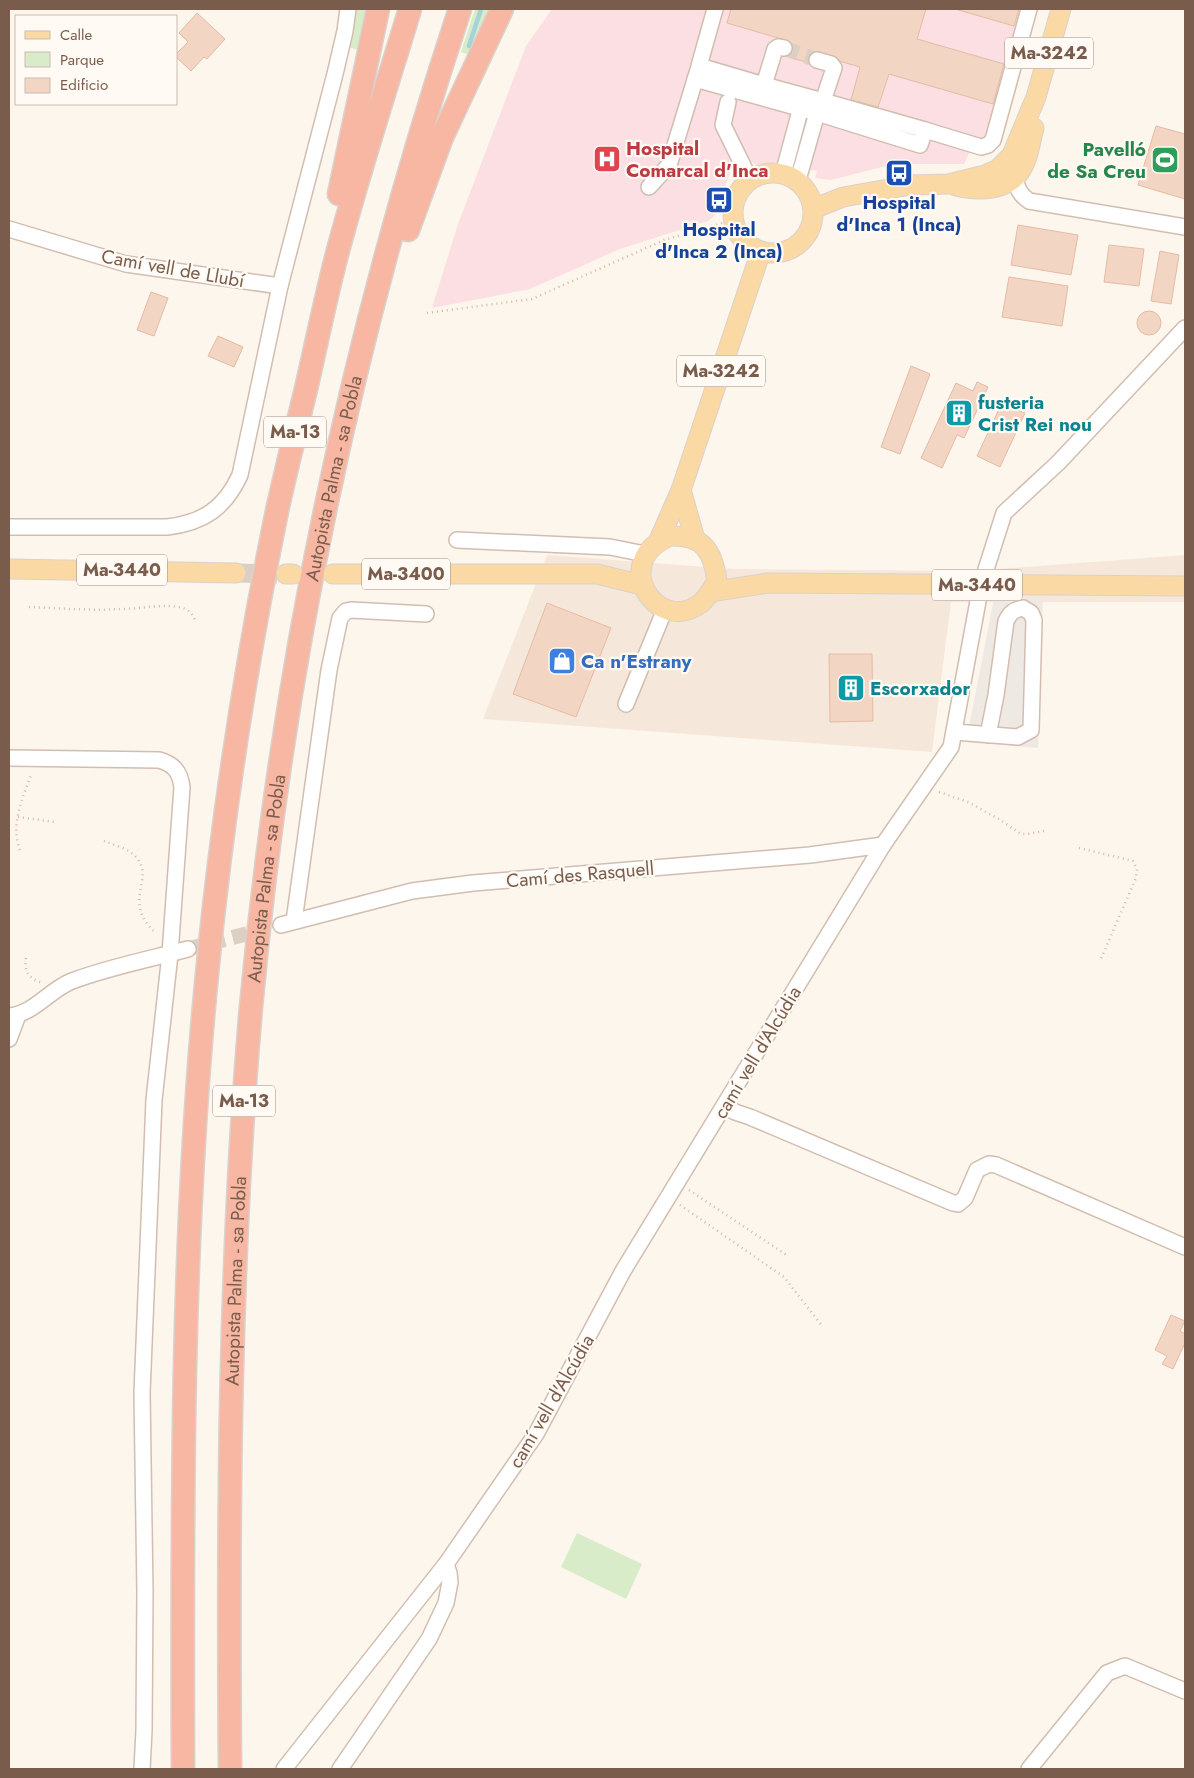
<svg xmlns="http://www.w3.org/2000/svg" width="1194" height="1778" font-family="Jost,sans-serif">
<style>
.residential{fill:#f5e8da}
.industrial{fill:#efe9e4}
.medical{fill:#fbdfe3}
.green{fill:#d8ecc9}
.lines{fill:none;stroke-linecap:round;stroke-linejoin:round}
.stream{stroke:#a5d3da;stroke-width:4.5}
.building{fill:#f3d5c3;stroke:#e6bba3}
.minor-tunnel{stroke:#dcd0c4;stroke-width:15;stroke-dasharray:15 8;stroke-linecap:butt}
.major-tunnel{stroke:#dcd0c4;stroke-width:19;stroke-dasharray:19 9;stroke-linecap:butt}
.minor-casing{stroke:#d1beb0;stroke-width:18}
.major-casing{stroke:#dad1cd;stroke-width:21}
.highway-casing{stroke:#dad1cd;stroke-width:25}
.path{stroke:#d9b8a5;stroke-width:2.5;stroke-dasharray:1 4;stroke-linecap:butt}
.minor{stroke:#fff;stroke-width:15}
.major{stroke:#fbd9a5;stroke-width:19}
.highway{stroke:#f7b7a3;stroke-width:22}
.labels{text-anchor:middle;stroke-width:4.5;stroke-linejoin:round;paint-order:stroke}
.shield{fill:#fffaf3;stroke:#a28b7f;stroke-width:1}
.shield-label{font-size:18px;font-weight:bold;fill:#7a5c4d}
.health-label{font-size:19px;font-weight:bold;fill:#be3a42;stroke:#fffaf3;text-anchor:start}
.leisure-label{font-size:19px;font-weight:bold;fill:#27864d;stroke:#fffaf3;text-anchor:end}
.transit-label{font-size:19px;font-weight:bold;fill:#164399;stroke:#fffaf3}
.street-label{font-size:19px;fill:#7a5c4d;stroke:#fffaf3}
.culture-label{font-size:19px;font-weight:bold;fill:#0d838f;stroke:#fffaf3;text-anchor:start}
.shop-label{font-size:19px;font-weight:bold;fill:#366cbe;stroke:#fffaf3;text-anchor:start}
</style>
<rect width="100%" height="100%" fill="#fdf6ec"/>
<path class="residential" d="M547,555L734,569L971,571L1185,555V602H951L932,752L483,719Z"/>
<path class="industrial" d="M994,598L1043,599L1038,748L966,742Z"/>
<path class="medical" d="M552,9H1038L995,147L984,155L970,151L964,164H902L886,166L831,180L815,178L817,171L778,162L757,165L749,160L743,151L731,158V170L714,216L708,221L620,249L530,289L432,308L458,224L526,46Z"/>
<g class="green">
<path d="M355,9H368L359,50L347,47Z"/>
<path d="M475,9H493L470,55L461,52Z"/>
<path d="M577,1533L642,1564L626,1599L561,1567Z"/>
</g>
<g class="lines">
<path class="stream" d="M469,46L481,9"/>
</g>
<g class="building">
<path d="M731,9H926L917,39L1004,64L993,104L889,74L878,107L851,100L860,67L818,55L816,65L782,55L785,40L727,23Z"/>
<path d="M955,9H1019L1014,26Z"/>
<path d="M197,13L225,39L207,59L204,57L191,71L176,57V54L188,42L179,33Z"/>
<path d="M1156,126L1185,134V199L1138,185Z"/>
<path d="M1018,225L1078,235L1071,275L1011,265Z"/>
<path d="M1109,245L1144,249L1139,286L1104,282Z"/>
<path d="M1160,251L1179,255L1171,304L1151,301Z"/>
<path d="M1009,277L1068,286L1062,326L1002,317Z"/>
<path d="M151,292L168,298L154,336L137,330Z"/>
<circle cx="1149" cy="323" r="12"/>
<path d="M218,336L243,347L234,367L208,356Z"/>
<path d="M911,366L930,374L900,454L881,447Z"/>
<path d="M977,382L988,387L964,438L957,435L942,468L921,458L956,383L973,391Z"/>
<path d="M1002,403L1025,413L1000,467L977,456Z"/>
<path d="M547,603L611,628L576,717L513,694Z"/>
<path d="M829,654H872L873,721L830,722Z"/>
<path d="M1171,1315L1185,1321L1180,1331L1185,1334V1343L1173,1369L1162,1364L1167,1356L1155,1350Z"/>
</g>
<g class="lines">
<g class="minor-tunnel">
<path d="M784,48L817,60"/>
<path d="M188,949L281,925"/>
</g>
<path class="major-tunnel" d="M236,573L277,574"/>
<g class="minor-casing">
<g id="minor">
<path d="M715,9L699,66L764,85L775,49L778,47L784,48"/>
<path d="M695,79L817,113L823,101L764,85"/>
<path d="M728,102L723,125L750,180"/>
<path d="M925,130L981,147L988,145L993,140L1029,9"/>
<path d="M783,174L803,100"/>
<path d="M1015,178C1017,188 1020,195 1029,201L1185,227"/>
<path d="M798,180L817,113L920,145L925,130L823,101L834,68L831,64L817,60"/>
<path d="M649,187L669,165L698,70"/>
<path d="M9,229L126,264L280,286"/>
<path d="M9,527H167C203,523 225,508 240,475L280,286L335,74L345,31L348,9"/>
<path d="M457,540L610,547L645,554"/>
<path d="M626,704L665,609"/>
<path d="M955,732L1018,737L1031,730L1034,620L1031,613L1023,608C1013,610 1010,613 1006,621L996,695L988,735"/>
<path d="M9,758L159,760C174,764 180,772 182,787L170,954L154,1100L142,1393L145,1593L144,1730L142,1769"/>
<path d="M294,921L329,670L340,618L346,611L351,610L426,614"/>
<path d="M281,925L412,891L473,883L810,855L883,845"/>
<path d="M9,1016C34,1014 49,990 72,981C109,967 150,959 188,949"/>
<path d="M9,1039L18,1015"/>
<path d="M725,1106L735,1112L750,1117L953,1203L958,1204L965,1198L977,1170L989,1164L996,1165L1185,1247"/>
<path d="M284,1769L446,1564L536,1434L623,1271L883,845L951,747L981,585L1004,513L1058,463L1185,328"/>
<path d="M340,1769L429,1639L446,1603L450,1582L449,1573L446,1564"/>
<path d="M1029,1769L1107,1673L1125,1666L1185,1691"/>
</g>
</g>
<g class="major-casing">
<g id="major">
<circle cx="773" cy="213" r="40"/>
<path d="M956,186C978,191 1007,192 1021,170C1029,158 1030,142 1034,128"/>
<path d="M813,209L843,197L911,185L948,184L985,175L998,169L1012,155L1036,97L1061,9"/>
<path d="M681,490L695,539"/>
<path d="M671,536C703,535 713,551 717,581C713,588 708,597 701,603C657,637 608,560 671,536Z"/>
<path d="M659,540L681,490L761,251"/>
<path d="M9,569L236,573"/>
<path d="M286,574H293"/>
<path d="M333,574H597L642,585"/>
<path d="M710,592L768,583L1185,586"/>
</g>
</g>
<g class="highway-casing">
<g id="highway">
<path d="M339,194L378,9"/>
<path d="M408,230L442,137L502,9"/>
<path d="M183,1769C182,1497 181,1225 209,954C224,806 247,658 277,511C286,470 296,430 306,389C316,345 325,301 336,258C358,174 385,92 410,9"/>
<path id="s1" d="M230,1769C228,1515 229,1261 251,1007C282,668 353,332 460,9"/>
</g>
</g>
<g class="path">
<path d="M427,313L532,299L664,240L733,220"/>
<path d="M29,607C59,608 90,611 121,609C140,609 159,604 178,607C186,608 192,612 195,620"/>
<path d="M939,792L968,802L999,819L1021,834H1028L1044,831"/>
<path d="M18,817L56,822"/>
<path d="M104,841C114,845 127,848 135,856C157,878 120,902 156,933"/>
<path d="M1079,848L1129,860L1133,861L1137,869L1136,878L1100,961"/>
<path d="M20,850C10,825 23,796 32,773"/>
<path d="M26,958C24,972 29,979 43,983"/>
<path d="M689,1190L788,1256"/>
<path d="M680,1205L784,1277L823,1327"/>
</g>
<use href="#minor" class="minor"/>
<use href="#major" class="major"/>
<use href="#highway" class="highway"/>
</g>
<defs>
<g id="hospital-square" transform="scale(1.4375)"><rect x="-9" y="-9" width="18" height="18" rx="4" fill="#e0444e" stroke="#fffaf3"/><path d="M-5-5h3v3.5h4V-5h3V5h-3V1.5h-4V5h-3Z" fill="#fff"/></g>
<g id="stadium-square" transform="scale(1.4375)"><rect x="-9" y="-9" width="18" height="18" rx="4" fill="#2e9e5b" stroke="#fffaf3"/><path d="M0-5a6.5 5 0 1 0 0 10a6.5 5 0 1 0 0-10ZM-3.5-1.8h7v3.6h-7Z" fill="#fff"/></g>
<g id="bus-square" transform="scale(1.4375)"><rect x="-9" y="-9" width="18" height="18" rx="4" fill="#1a4fb4" stroke="#fffaf3"/><path d="M-5-6H5V4H4V6H2V4H-2V6H-4V4H-5ZM-3.5-4V0h7V-4ZM-3.5 1.2v1.5H-2V1.2ZM2 1.2v1.5H3.5V1.2Z" fill="#fff"/></g>
<g id="building-square" transform="scale(1.4375)"><rect x="-9" y="-9" width="18" height="18" rx="4" fill="#0f9aa8" stroke="#fffaf3"/><path d="M-4-6H4V6H1V3H-1V6H-4ZM-2.5-4.3h1.7v1.8h-1.7ZM.8-4.3h1.7v1.8H.8ZM-2.5-1h1.7V.8h-1.7ZM.8-1h1.7V.8H.8Z" fill="#fff"/></g>
<g id="shop-square" transform="scale(1.4375)"><rect x="-9" y="-9" width="18" height="18" rx="4" fill="#3f7fe0" stroke="#fffaf3"/><path d="M-5-2.5h2.3a2.7 3.5 0 0 1 5.4 0H5L5.5 6h-11ZM-1.5-2.5h3a1.5 2.3 0 0 0-3 0Z" fill="#fff"/></g>
</defs>
<g fill-rule="evenodd">
<use href="#hospital-square" x="607" y="159"/>
<use href="#stadium-square" x="1165" y="160"/>
<use href="#bus-square" x="899" y="173"/>
<use href="#bus-square" x="719" y="200"/>
<use href="#building-square" x="959" y="413"/>
<use href="#shop-square" x="562" y="661"/>
<use href="#building-square" x="851" y="688"/>
</g>
<g class="labels">
<g class="shield">
<rect x="1005" y="37.5" width="88" height="31" rx="4"/>
<rect x="677" y="355.5" width="88" height="31" rx="4"/>
<rect x="264" y="416.5" width="62" height="31" rx="4"/>
<rect x="77" y="554.5" width="90" height="31" rx="4"/>
<rect x="362" y="558.5" width="88" height="31" rx="4"/>
<rect x="932" y="569.5" width="90" height="31" rx="4"/>
<rect x="213" y="1085.5" width="62" height="31" rx="4"/>
</g>
<g class="shield-label">
<text x="1049" y="59">Ma-3242</text>
<text x="721" y="377">Ma-3242</text>
<text x="295" y="438">Ma-13</text>
<text x="122" y="576">Ma-3440</text>
<text x="406" y="580">Ma-3400</text>
<text x="977" y="591">Ma-3440</text>
<text x="244" y="1107">Ma-13</text>
</g>
<g class="health-label">
<text x="626" y="155">Hospital<tspan x="626" dy="22">Comarcal d'Inca</tspan></text>
</g>
<g class="leisure-label">
<text x="1146" y="156">Pavelló<tspan x="1146" dy="22">de Sa Creu</tspan></text>
</g>
<g class="transit-label">
<text x="899" y="209">Hospital<tspan x="899" dy="22">d'Inca 1 (Inca)</tspan></text>
<text x="719" y="236">Hospital<tspan x="719" dy="22">d'Inca 2 (Inca)</tspan></text>
</g>
<g class="street-label">
<text transform="translate(173 268) rotate(10)" y="7">Camí vell de Llubí</text>
<text dy="7" stroke="none"><textPath href="#s1" startOffset="1298">Autopista Palma - sa Pobla</textPath></text>
<text transform="translate(580 874) rotate(-5)" y="7">Camí des Rasquell</text>
<text dy="7" stroke="none"><textPath href="#s1" startOffset="892">Autopista Palma - sa Pobla</textPath></text>
<text transform="translate(757 1052) rotate(-59)" y="7">camí vell d'Alcúdia</text>
<text dy="7" stroke="none"><textPath href="#s1" startOffset="488">Autopista Palma - sa Pobla</textPath></text>
<text transform="translate(551 1401) rotate(-60)" y="7">camí vell d'Alcúdia</text>
</g>
<g class="culture-label">
<text x="978" y="409">fusteria<tspan x="978" dy="22">Crist Rei nou</tspan></text>
<text x="870" y="695">Escorxador</text>
</g>
<g class="shop-label">
<text x="581" y="668">Ca n'Estrany</text>
</g>
</g>
<rect width="1194" height="1778" fill="none" stroke="#7a5c4d" stroke-width="20"/>
<rect x="15" y="15" width="162" height="90" fill="#fffaf3" stroke="#cabbb1"/>
<rect x="25" y="31" width="25" height="8" fill="#fbd9a5" stroke="#cabbb1"/>
<text x="60" y="40" font-size="15" fill="#7a5c4d">Calle</text>
<rect x="25" y="52" width="25" height="15" fill="#d8ecc9" stroke="#cabbb1"/>
<text x="60" y="65" font-size="15" fill="#7a5c4d">Parque</text>
<rect x="25" y="78" width="25" height="15" fill="#f3d5c3" stroke="#cabbb1"/>
<text x="60" y="90" font-size="15" fill="#7a5c4d">Edificio</text>
</svg>
